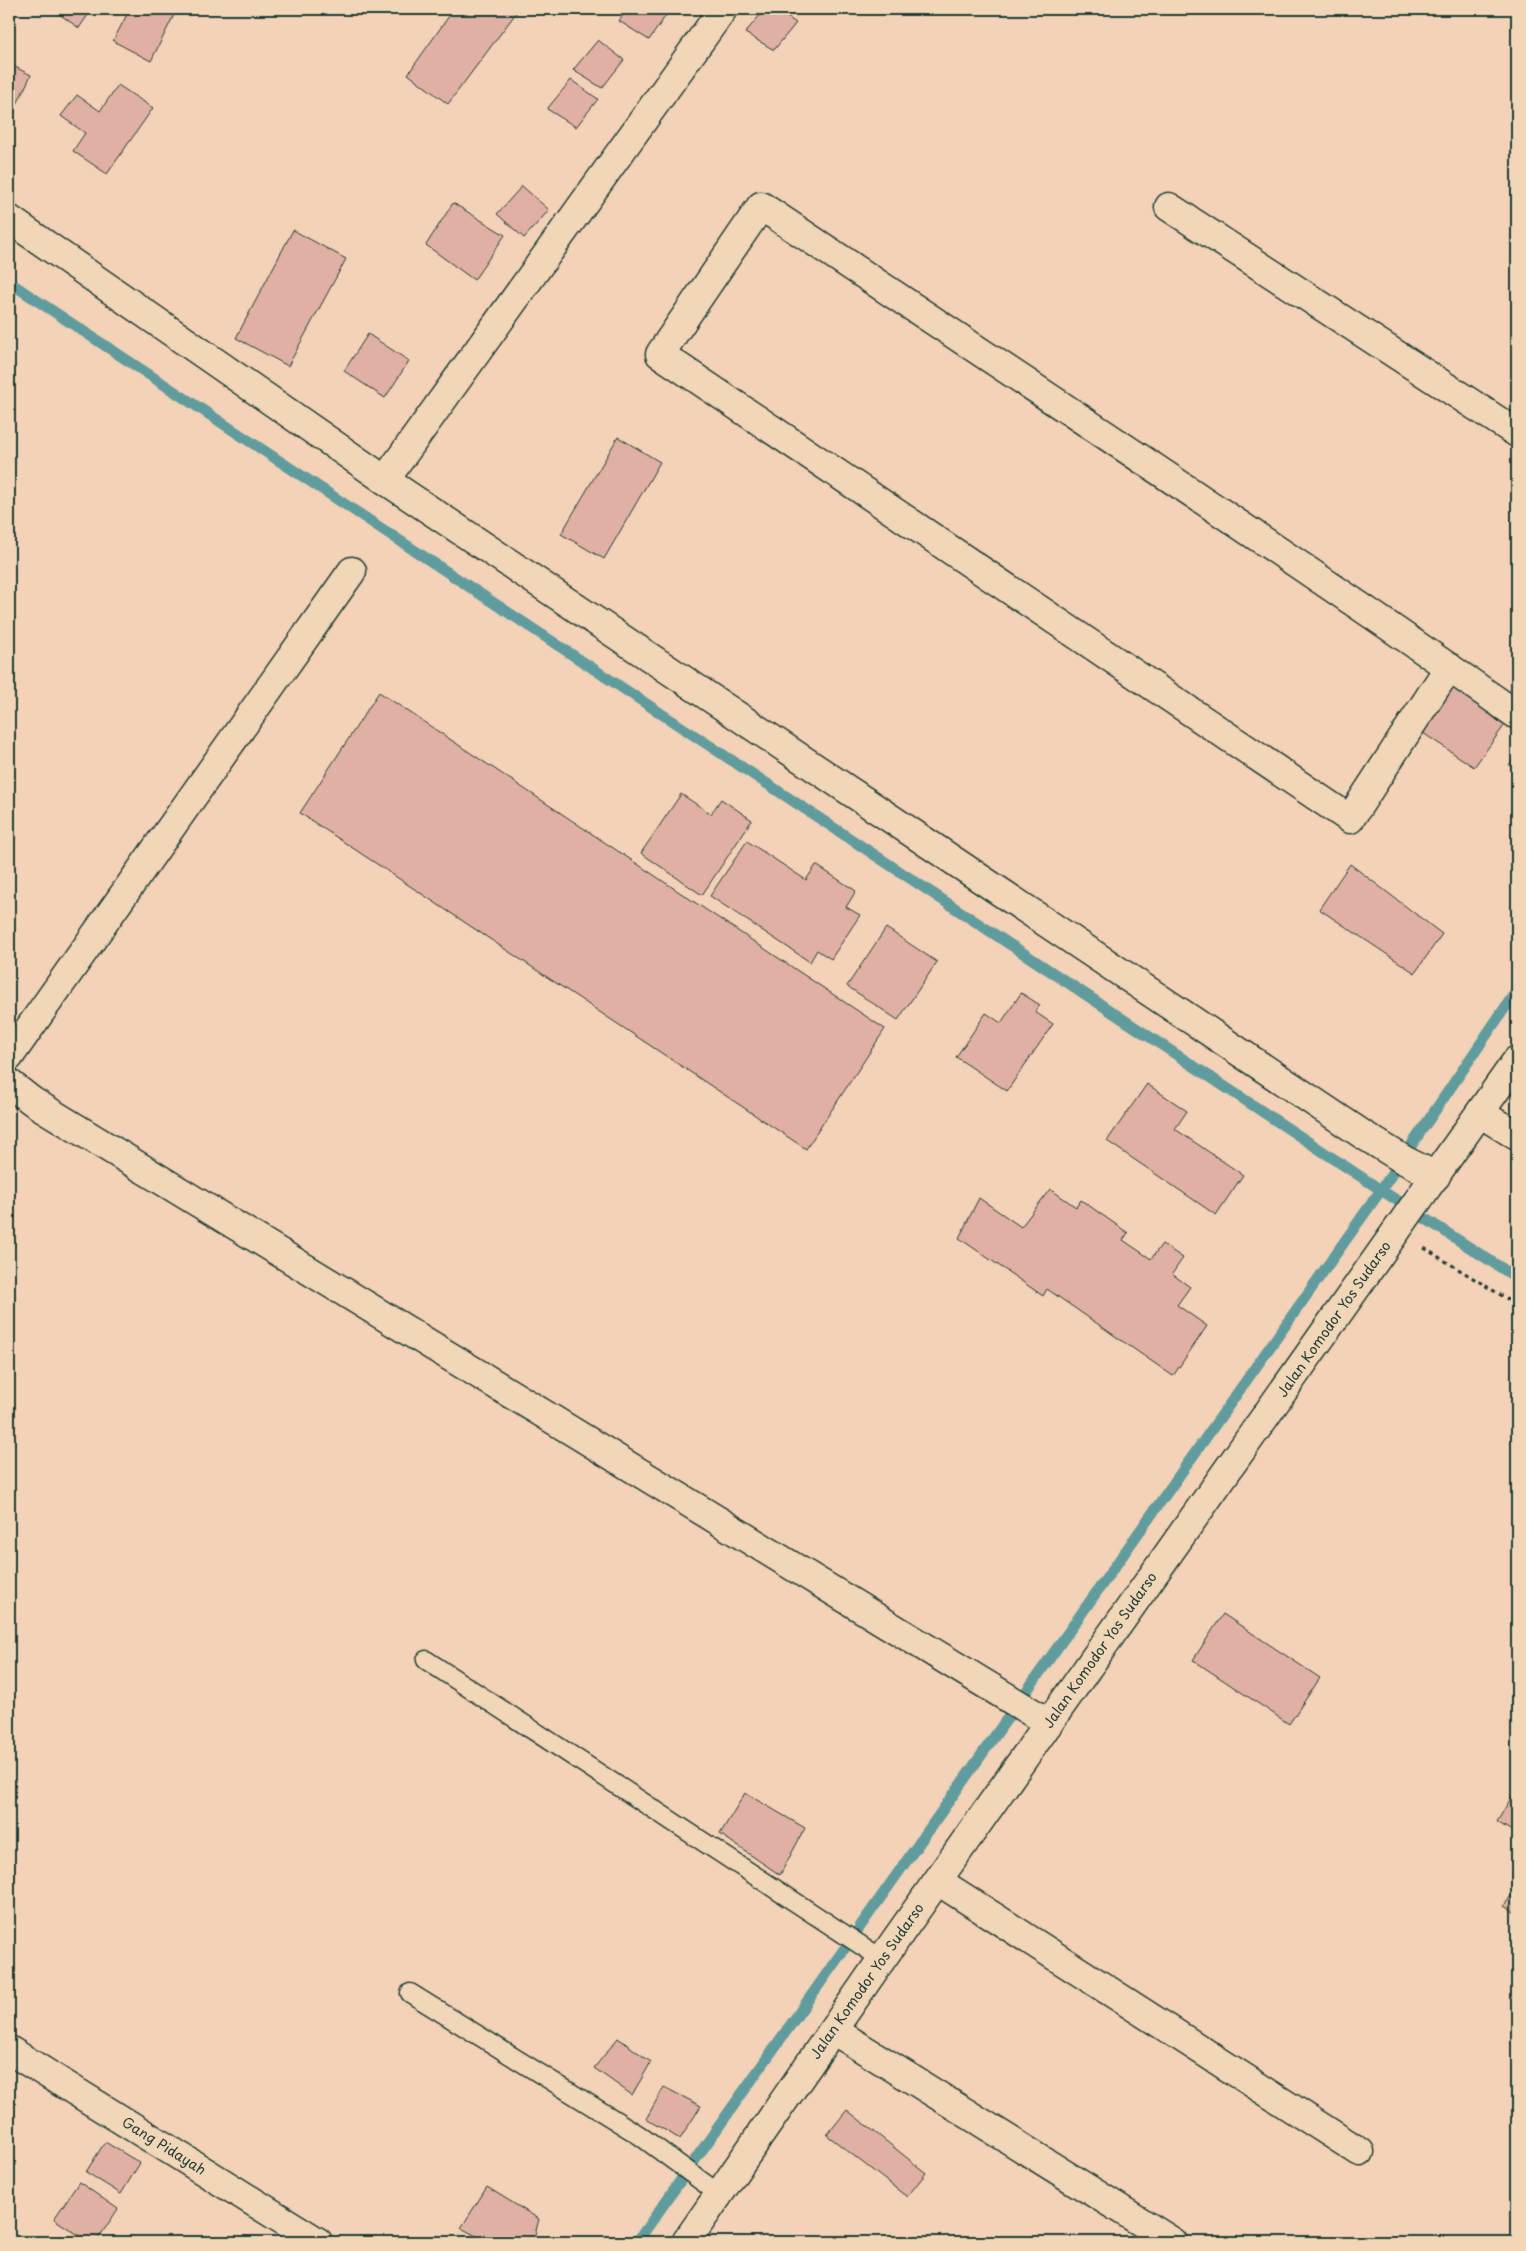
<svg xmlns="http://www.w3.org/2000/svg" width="1526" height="2251" font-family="'Playpen Sans',sans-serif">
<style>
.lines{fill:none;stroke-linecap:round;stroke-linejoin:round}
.stream{stroke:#609c9e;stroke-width:11}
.building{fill:#e0b0a4;stroke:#1f3d34}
.service-casing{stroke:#1f3d34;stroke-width:21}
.minor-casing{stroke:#1f3d34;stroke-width:31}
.tertiary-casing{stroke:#1f3d34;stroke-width:31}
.path{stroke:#1f3d34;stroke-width:3;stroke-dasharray:4 4;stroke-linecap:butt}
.service{stroke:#f1d6b8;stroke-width:18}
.minor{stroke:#f1d6b8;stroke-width:28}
.tertiary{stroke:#f1d6b8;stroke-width:28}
.labels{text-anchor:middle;stroke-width:4;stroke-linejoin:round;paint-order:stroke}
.street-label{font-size:14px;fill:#1f3d34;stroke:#f1d6b8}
</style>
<rect width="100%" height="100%" fill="#f3d2b7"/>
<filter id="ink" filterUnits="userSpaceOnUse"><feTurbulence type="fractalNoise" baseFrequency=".02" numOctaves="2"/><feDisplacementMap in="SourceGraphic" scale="10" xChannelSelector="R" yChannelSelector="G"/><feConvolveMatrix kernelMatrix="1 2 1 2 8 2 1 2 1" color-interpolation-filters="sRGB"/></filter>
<g filter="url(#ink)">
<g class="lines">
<g class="stream">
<path d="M9,282L1381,1190L1517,1278"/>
<path d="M637,2242L1381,1190L1517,990"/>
</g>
</g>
<g class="building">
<path d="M52,9H92L79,28Z"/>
<path d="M130,9H167L175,13L151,61L113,41Z"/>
<path d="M454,9H519L448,104L408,74Z"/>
<path d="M627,9H666L669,11L649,40L619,21Z"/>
<path d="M765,9H776L796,23L774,50L745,33Z"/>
<path d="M598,40L624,60L602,88L573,70Z"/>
<path d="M9,64L31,75L9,121Z"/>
<path d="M571,80L598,99L576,127L547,109Z"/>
<path d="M118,85L153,108L107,174L73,151L85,133L61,116L77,95L100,111Z"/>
<path d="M522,186L549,210L524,238L497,214Z"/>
<path d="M453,203L505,235L474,280L426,245Z"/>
<path d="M293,230L346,259L288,366L236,338Z"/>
<path d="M368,334L409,361L385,398L344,371Z"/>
<path d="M618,437L660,462L604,559L561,534Z"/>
<path d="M1517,682V696L1510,691Z"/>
<path d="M1454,684L1504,726L1474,767L1417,729Z"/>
<path d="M379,692L885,1029L806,1149L300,813Z"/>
<path d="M1517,754V771L1509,765Z"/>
<path d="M681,794L711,814L721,799L752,820L702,895L641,853Z"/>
<path d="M747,841L806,880L816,865L856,891L846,907L860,915L831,959L817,950L810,962L710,896Z"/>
<path d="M1350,864L1442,934L1415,973L1319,909Z"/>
<path d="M886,928L937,962L898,1020L847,986Z"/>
<path d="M1021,993L1040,1005L1035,1012L1053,1024L1007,1091L956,1057L986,1013L1001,1023Z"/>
<path d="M1147,1084L1187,1111L1175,1129L1243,1175L1216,1215L1107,1141Z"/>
<path d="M1050,1189L1076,1207L1081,1200L1128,1233L1123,1240L1151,1259L1162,1244L1183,1258L1172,1274L1190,1287L1177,1305L1207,1326L1173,1376L1047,1289L1043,1296L959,1238L979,1198L1021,1227Z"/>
<path d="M1223,1614L1320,1678L1289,1724L1193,1660Z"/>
<path d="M1515,1791L1517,1793V1834L1497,1822Z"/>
<path d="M745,1793L805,1828L780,1875L720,1834Z"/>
<path d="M1517,1887V1914L1504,1906Z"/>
<path d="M618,2038L651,2062L632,2095L594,2068Z"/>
<path d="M664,2087L701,2106L680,2139L646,2119Z"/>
<path d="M847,2110L926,2173L907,2197L827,2135Z"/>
<path d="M105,2142L140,2163L121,2194L86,2172Z"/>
<path d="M79,2182L118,2209L96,2242H89L54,2219Z"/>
<path d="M487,2187L539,2219L533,2242H488L461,2228Z"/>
</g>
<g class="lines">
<g class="service-casing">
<g id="service">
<path d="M426,1660L882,1959"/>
<path d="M410,1993L639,2135L719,2194"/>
</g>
</g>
<g class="minor-casing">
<g id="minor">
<path d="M1169,207L1517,433"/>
<path d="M9,219L385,480L1362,1134L1404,1160L1436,1176"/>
<path d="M385,480L723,9"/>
<path d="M1449,667L1350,819L660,354L761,206C1014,375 1269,541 1517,715"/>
<path d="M9,1057L352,571"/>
<path d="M9,1083L32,1101L1049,1723"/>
<path d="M1480,1113L1517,1136"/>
<path d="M938,1881L1360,2152"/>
<path d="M833,2030L1173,2242"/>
<path d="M9,2050L318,2242"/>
</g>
</g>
<g class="tertiary-casing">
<path id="tertiary" d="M686,2242L882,1959L1517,1060"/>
</g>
<path class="path" d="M1424,1248L1517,1305"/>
<use href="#service" class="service"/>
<use href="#minor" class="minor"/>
<use href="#tertiary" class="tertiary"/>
</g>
</g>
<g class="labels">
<g class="street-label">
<text transform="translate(1334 1319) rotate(-55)" y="5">Jalan Komodor Yos Sudarso</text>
<text transform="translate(1100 1650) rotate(-55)" y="5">Jalan Komodor Yos Sudarso</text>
<text transform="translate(867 1981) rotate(-55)" y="5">Jalan Komodor Yos Sudarso</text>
<text transform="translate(164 2146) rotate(32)" y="5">Gang Pidayah</text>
</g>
</g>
<rect width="1526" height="2251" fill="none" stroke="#f1d6b8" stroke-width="30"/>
<rect x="15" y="15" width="1496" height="2221" fill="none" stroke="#1f3d34" stroke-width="2" filter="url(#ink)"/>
</svg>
